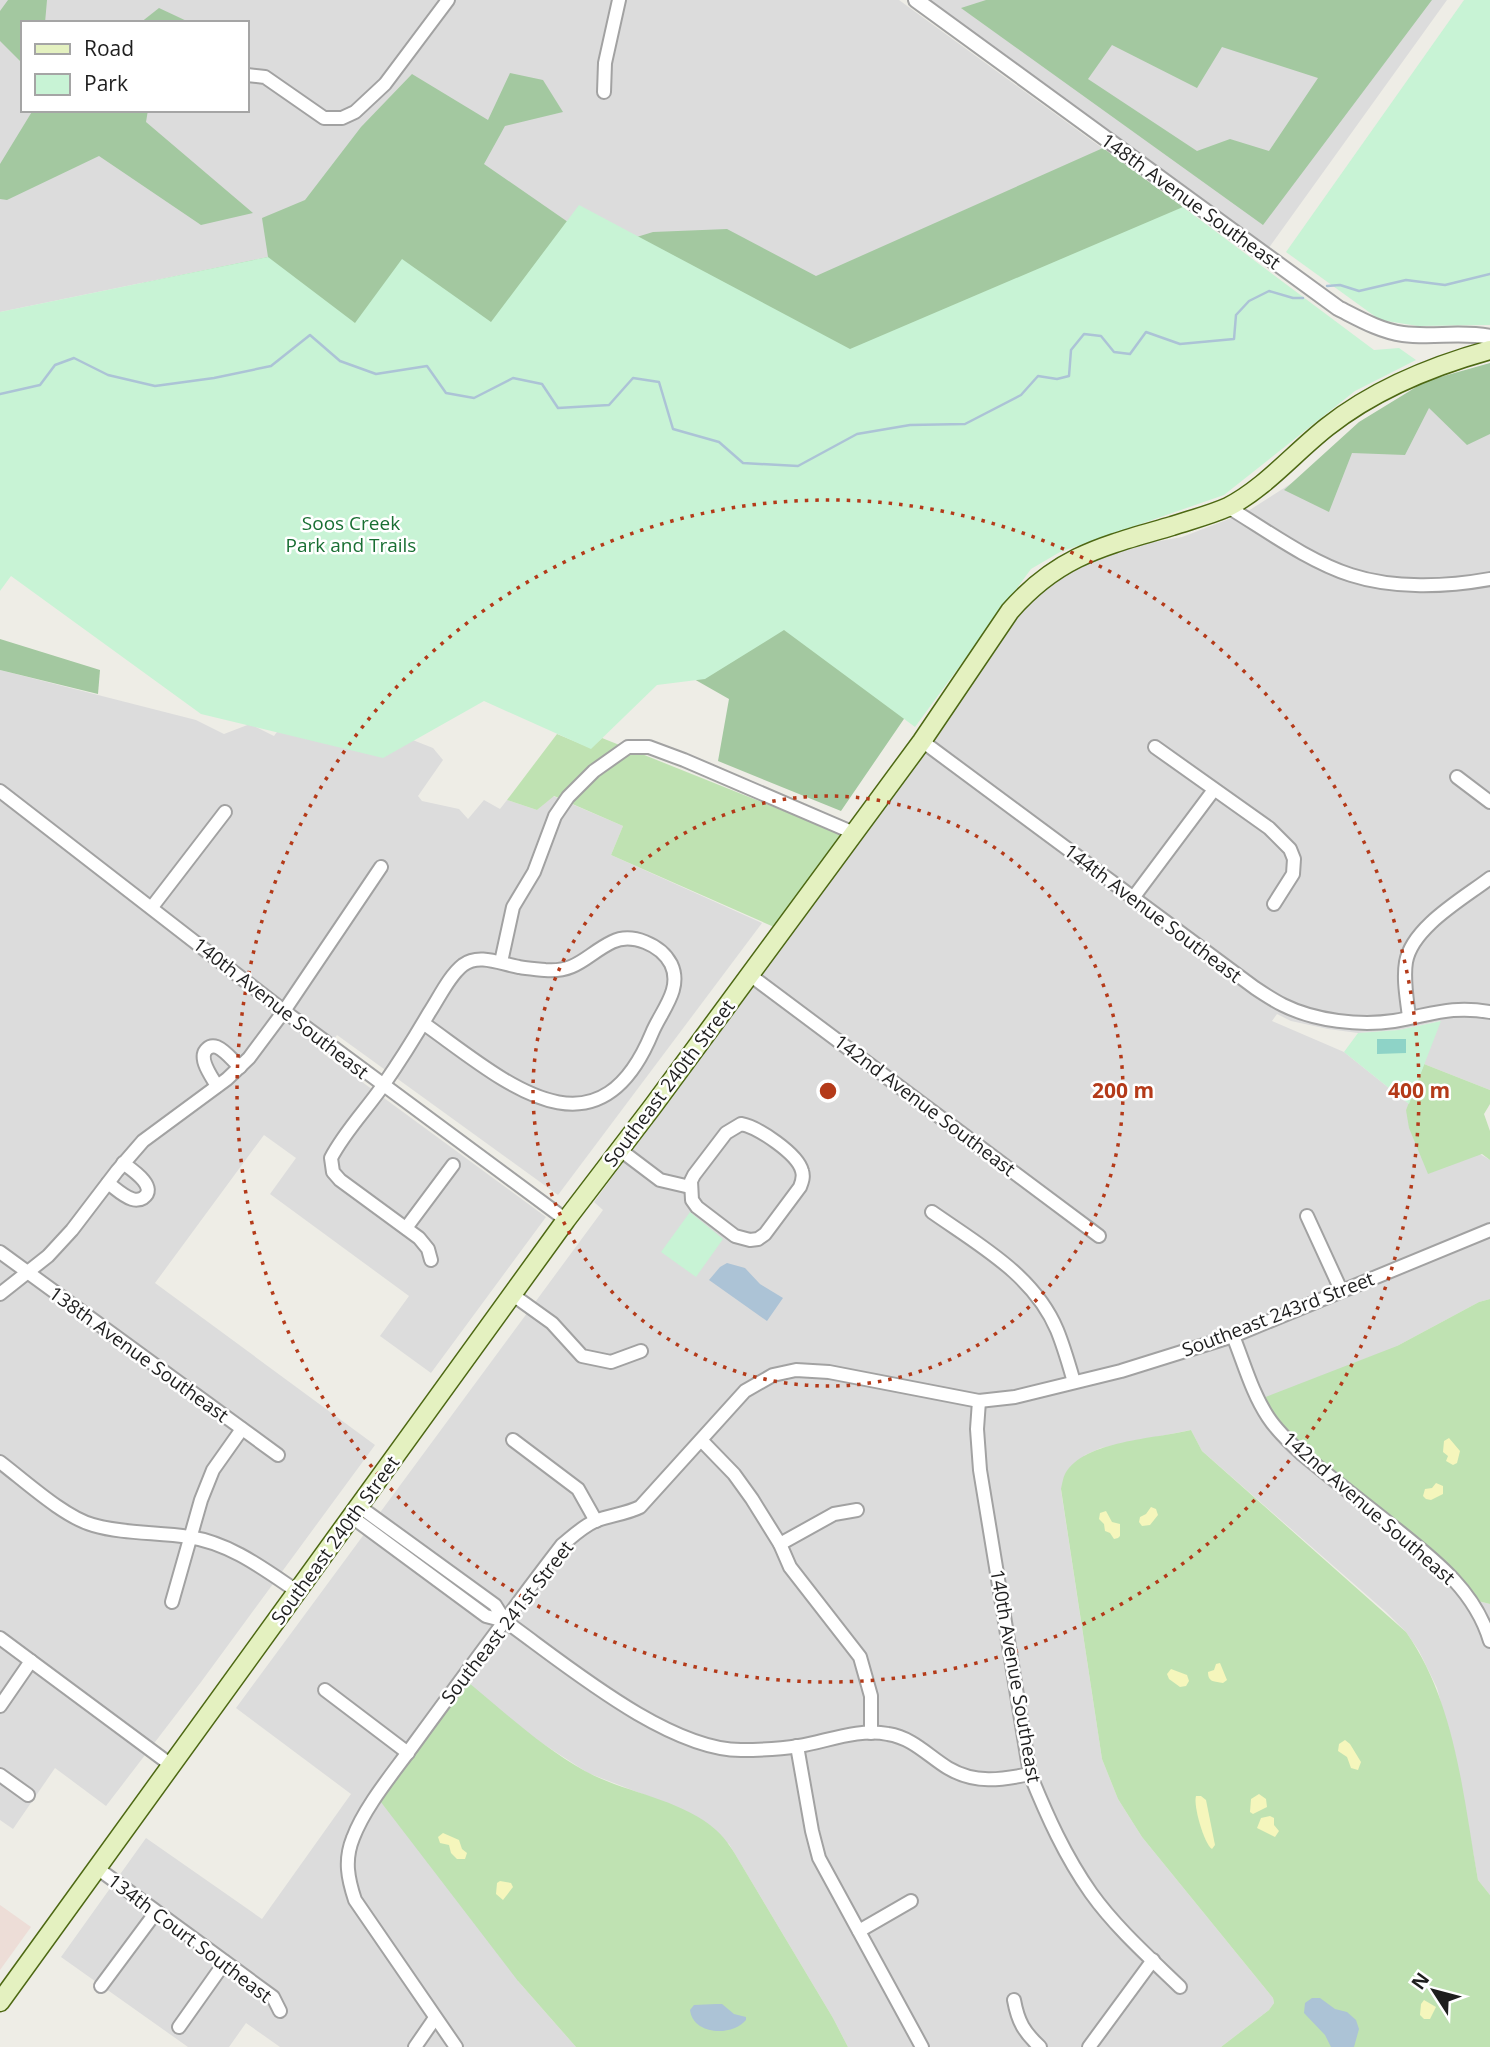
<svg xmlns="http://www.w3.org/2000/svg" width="1490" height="2047" font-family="'Open Sans',sans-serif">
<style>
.residential{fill:#dcdcdc;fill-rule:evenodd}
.commercial{fill:#edddd7}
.grass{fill:#bfe2b2}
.forest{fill:#a3c8a0;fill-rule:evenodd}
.sand{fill:#f5f6bc}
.park{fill:#c8f3d5}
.pitch{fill:#8ed3c7}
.water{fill:#acc3d6}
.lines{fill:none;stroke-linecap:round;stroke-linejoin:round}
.stream{stroke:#acc3d6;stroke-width:2.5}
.minor-casing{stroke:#a2a2a2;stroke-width:16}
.tertiary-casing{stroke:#a2a2a2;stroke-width:18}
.secondary-casing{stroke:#4d6813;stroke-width:21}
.minor{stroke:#fff;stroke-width:12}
.tertiary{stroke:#fff;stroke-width:14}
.secondary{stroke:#e4f1c0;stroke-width:18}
.ring{fill:none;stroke:#b43a19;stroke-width:3.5;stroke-dasharray:3.5 7}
.labels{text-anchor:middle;stroke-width:5;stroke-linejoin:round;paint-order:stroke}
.street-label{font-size:19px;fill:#1e1e1e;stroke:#fff}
.park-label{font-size:19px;fill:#196f33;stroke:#fff}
.centre{fill:#b43a19;stroke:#fff;stroke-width:3.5}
.ring-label{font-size:21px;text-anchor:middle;font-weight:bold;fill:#b43a19;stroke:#fff;stroke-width:5;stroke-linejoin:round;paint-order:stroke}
</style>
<rect width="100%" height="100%" fill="#eeede6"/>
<g class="residential">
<path d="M0,0H899L1183,207L850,349L491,322L268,257L0,312ZM23,23H247V110H23Z"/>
<path d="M928,0H1447L1268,249Z"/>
<path d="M1433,393L1490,394V1090L1424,1064L1440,1021L1399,1030L1358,1033L1328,1029L1291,1021L1277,1014L1272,1021L1344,1052L1409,1104L1406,1110L1490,1160V1299L1479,1302L1397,1346L1470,1599L1490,1604V1895L1478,1880L1457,1764L1437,1688L1419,1651L1406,1632L1386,1612L1202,1451L1191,1430L1101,1448L1085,1455L1061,1490L1102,1759L1118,1799L1142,1837L1273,1998L1274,2003L1269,2010L1221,2047H848L833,2018L729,1844L663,1802L588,1773L537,1740L518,1981L576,2047H280L246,2023L229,2047H188L61,1957L146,1838L262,1919L351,1794L236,1708L603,1210L594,1202L718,1033L1017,613L1063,572L1121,548L1182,537L1245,513Z"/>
<path d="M0,670L196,720L224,734L250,724L274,736L286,720L400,735L433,748L443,760L418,796L422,801L459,809L468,819L484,800L500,809L507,800L537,810L553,796L623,826L611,855L762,923L558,1195L337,1035L324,1054L546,1217L431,1373L380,1336L409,1296L270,1194L296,1158L264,1135L155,1283L375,1445L201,1682L106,1806L55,1768L13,1829L0,1820Z"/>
</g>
<path class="commercial" d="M0,1905L31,1927L0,1970Z"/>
<g class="grass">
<path d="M557,734L591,748L602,738L841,834L774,927L611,855L623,826L554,796L537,810L507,800Z"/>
<path d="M1424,1064L1490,1090V1104L1484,1114L1490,1131V1160L1482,1154L1428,1174L1409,1128L1406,1110Z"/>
<path d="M1490,1299V1604L1470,1599L1302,1454L1258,1400L1397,1346L1479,1302Z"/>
<path d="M1191,1430L1202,1451L1406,1632C1456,1703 1463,1796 1478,1880L1490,1895V2047H1221L1269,2010L1274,2003L1273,1998L1142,1837L1118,1799L1102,1759L1061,1489C1062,1484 1063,1478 1065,1474C1084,1440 1156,1439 1191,1430Z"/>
<path d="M462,1677C502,1710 540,1746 585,1771C625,1793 682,1799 716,1830C727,1840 734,1852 741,1864L833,2018L848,2047H576L518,1981L377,1797Z"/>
</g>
<g class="forest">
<path d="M8,0H47L45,23H23V64L0,41V11Z"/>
<path d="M986,0H1432L1263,225L961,8ZM1112,45L1197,88L1222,47L1318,78L1269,151L1230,139L1197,151L1088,79Z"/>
<path d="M159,8L191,23H140Z"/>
<path d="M510,73L543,80L563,112L505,126L484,164L604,247L653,232L727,229L816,276L1103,148L1183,207L1077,288L1087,519L1013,575L921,694L841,811L718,761L729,699L671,666L0,340L143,283L268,257L262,218L305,200L361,127L412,74L488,120Z"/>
<path d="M33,110H148L146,122L253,213L201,225L99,156L7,200L0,199V164Z"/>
<path d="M1490,363V434L1467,445L1429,408L1405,455L1352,453L1329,512L1284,490L1359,422L1426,381Z"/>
<path d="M0,639L100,670L98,694L0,670Z"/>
</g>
<g class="sand">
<path d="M1449,1438L1460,1451L1457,1463L1453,1465L1446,1461L1448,1456L1443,1452L1444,1441Z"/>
<path d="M1436,1483L1443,1486V1494L1431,1500L1426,1499L1423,1496L1425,1489L1432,1488Z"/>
<path d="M1151,1507L1156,1509L1158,1515L1150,1525L1142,1526L1139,1522L1140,1517L1146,1514Z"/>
<path d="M1106,1511L1112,1522L1120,1524V1536L1118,1538L1114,1539L1110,1533L1105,1531L1104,1524L1099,1519L1100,1513Z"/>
<path d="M1220,1663L1227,1680L1223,1683C1215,1681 1208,1683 1208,1672L1214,1670L1216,1664Z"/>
<path d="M1171,1669L1187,1675L1189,1681L1186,1686L1180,1687L1169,1679L1167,1674Z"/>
<path d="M1345,1740L1350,1744L1361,1762L1358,1770L1351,1768L1347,1757L1338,1751L1339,1744Z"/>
<path d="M1259,1794L1266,1799L1267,1807L1253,1814L1250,1812L1251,1799Z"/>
<path d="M1196,1796H1201L1206,1800L1215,1845L1212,1849C1204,1844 1193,1805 1196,1796Z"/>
<path d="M1270,1816L1274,1818V1825L1279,1831L1275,1837L1257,1828L1261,1818Z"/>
<path d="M443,1833L459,1840L462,1849L467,1853L465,1859H457L451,1853L449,1845L440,1843L438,1837Z"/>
<path d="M500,1881L511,1883L513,1887L503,1900L496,1894L497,1883Z"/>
<path d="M1424,2000L1436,2007L1430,2019H1424L1420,2015L1421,2004Z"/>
</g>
<g class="park">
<path d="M1464,0H1490V325L1418,326L1380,320L1286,252Z"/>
<path d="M579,205L850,349L1183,207L1374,350L1399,348L1416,360L1355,391L1224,495L1060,552L1031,569L915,727L784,630L705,679L657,685L591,749L484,701L383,758L201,714L11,576L0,591V312L268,257L355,323L402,259L491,322Z"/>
<path d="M1441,1021L1409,1104L1344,1052L1358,1033L1399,1030Z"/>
<path d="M690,1212L723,1239L696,1277L661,1252Z"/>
</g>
<path class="pitch" d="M1377,1039H1406V1053L1377,1054Z"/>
<g class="water">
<path d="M727,1263L745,1268L760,1284L783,1298L767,1321L709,1280L720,1267Z"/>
<path d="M1312,1998H1320L1335,2009L1347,2012L1356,2020L1359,2029L1354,2047H1331L1325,2035L1304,2013L1305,2003Z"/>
<path d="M716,2004H722L734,2014L746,2017V2020C732,2037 693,2035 690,2010L694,2005Z"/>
</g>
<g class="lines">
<g class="stream">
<path d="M1327,286L1340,285L1359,291L1406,280L1445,285L1490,274"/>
<path d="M0,394L40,385L55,365L74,358L108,375L155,386L214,378L271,366L310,335L340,361L376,374L427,366L446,393L474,398L513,378L542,384L558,408L609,405L633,378L659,382L673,429L719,442L743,463L798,466L857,434L910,425L965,424L1021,395L1038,376L1057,379L1069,376L1071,350L1084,334L1101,336L1114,352L1130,354L1146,332L1180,344L1234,339L1236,315L1249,301L1269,291L1293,298H1303"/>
</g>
<g class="minor-casing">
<g id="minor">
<path d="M247,75L265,77L324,118H342L355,112L385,84L448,0"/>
<path d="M604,92L605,63L619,0"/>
<path d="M1228,507C1266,530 1308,561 1351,575C1394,589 1446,587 1490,579"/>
<path d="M922,741L1255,988C1264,994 1273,1000 1283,1005C1315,1021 1360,1026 1394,1021C1431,1015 1451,1005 1490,1012"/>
<path d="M1155,747L1269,828L1290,849L1294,859L1293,874L1274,904"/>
<path d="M1457,777L1490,802"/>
<path d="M0,791L284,1011L566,1220"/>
<path d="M1133,898L1213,791"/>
<path d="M152,907L225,812"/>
<path d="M501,962L513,907L534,872L555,816L568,797L594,771L628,747H649L684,760L854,833"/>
<path d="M750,975L1099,1236"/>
<path d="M1409,1017C1407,999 1403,980 1406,962C1412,927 1464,898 1490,878"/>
<path d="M423,1023C501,1078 596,1168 652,1033C661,1011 683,989 671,964C661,945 632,932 612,942C587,954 577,973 545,970C537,969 528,969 519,967C501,964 479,953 463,965C449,976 439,998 429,1013C415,1037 400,1061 384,1084C367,1109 345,1131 331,1158L333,1172L340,1180L419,1238L428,1249L431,1260"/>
<path d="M217,1086C212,1077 197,1058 207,1049C210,1046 214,1046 217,1047C226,1051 233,1061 240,1067"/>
<path d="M741,1124C758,1127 798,1154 802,1171C804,1177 802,1182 800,1187L765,1234L758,1239L750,1240L735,1236L697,1207L692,1200L691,1181L694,1175L726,1133Z"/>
<path d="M619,1149L660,1180L690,1187"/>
<path d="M108,1183C115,1188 123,1196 132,1199C135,1200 140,1200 143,1198C159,1187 131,1169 123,1163"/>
<path d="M932,1212C979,1245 1034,1275 1057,1330C1064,1347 1069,1365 1074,1382"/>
<path d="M1307,1216L1341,1290"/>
<path d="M406,1228L453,1165"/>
<path d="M0,1252L278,1455"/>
<path d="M0,1294L48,1256L72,1230L117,1171L143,1141L227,1079L249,1058L284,1011L381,867"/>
<path d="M513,1295L552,1323L582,1356L611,1362L641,1351"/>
<path d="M1233,1336C1244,1363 1252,1393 1268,1417C1277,1431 1290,1443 1302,1454C1330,1477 1358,1499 1386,1521C1428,1555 1474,1587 1490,1641"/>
<path d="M979,1401L977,1429L980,1470L1030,1774C1047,1816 1065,1856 1091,1893C1116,1928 1150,1958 1180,1987"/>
<path d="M513,1440L578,1489L596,1521"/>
<path d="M702,1441L734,1474L752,1499L780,1544L790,1567L860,1657L871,1696V1733"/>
<path d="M0,1462C25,1481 64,1517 93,1525C123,1534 158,1532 189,1537C230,1543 264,1569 298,1592"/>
<path d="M360,1507L495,1605L505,1621"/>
<path d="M352,1517L486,1616L505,1621C564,1663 667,1750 741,1750C759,1750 780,1749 799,1746C828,1741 859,1728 888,1734C913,1738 927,1755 948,1768C975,1784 1001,1780 1030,1774"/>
<path d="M780,1544L834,1514L857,1510"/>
<path d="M172,1602L201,1500L213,1470L242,1429"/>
<path d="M0,1638L171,1765"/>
<path d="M325,1690L408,1753"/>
<path d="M0,1706L31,1661"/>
<path d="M797,1746L812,1831L819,1858L922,2047"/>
<path d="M0,1775L28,1795"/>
<path d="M97,1868L273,1997L280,2011"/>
<path d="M859,1931L911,1901"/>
<path d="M101,1986L156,1912"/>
<path d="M1014,2000C1018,2022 1024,2032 1040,2047"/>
<path d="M179,2027L225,1962"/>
<path d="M415,2047L435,2018"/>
<path d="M456,2047L355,1900C348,1879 344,1860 353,1838C365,1806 394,1772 414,1744C463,1677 512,1610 562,1545C573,1536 582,1527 595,1521C610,1515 626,1514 640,1507L745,1391L773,1375L796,1370L829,1372L979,1401L1015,1397L1121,1371L1233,1336L1490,1230"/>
<path d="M1089,2047L1153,1960"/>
</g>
</g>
<g class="tertiary-casing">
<path id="tertiary" d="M916,0L1338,308C1358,318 1380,331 1403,334C1432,338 1461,331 1490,337"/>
</g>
<g class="secondary-casing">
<path id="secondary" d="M0,2002L566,1220L653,1106L922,741L1010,611C1059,555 1104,546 1172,526C1190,520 1210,515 1228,507C1265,488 1294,453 1327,427C1375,389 1432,366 1490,350"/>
</g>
<use href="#minor" class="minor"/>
<use href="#tertiary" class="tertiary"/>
<use href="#secondary" class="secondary"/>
</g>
<g class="ring">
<circle cx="828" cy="1091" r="295"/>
<circle cx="828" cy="1091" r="591"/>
</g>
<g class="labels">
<g class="street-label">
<text transform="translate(1191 201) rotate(36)" y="7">148th Avenue Southeast</text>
<text transform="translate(1153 913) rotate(37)" y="7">144th Avenue Southeast</text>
<text transform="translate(281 1008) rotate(38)" y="7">140th Avenue Southeast</text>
<text transform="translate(669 1083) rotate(-53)" y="7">Southeast 240th Street</text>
<text transform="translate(925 1105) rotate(37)" y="7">142nd Avenue Southeast</text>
<text transform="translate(1278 1314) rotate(-21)" y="7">Southeast 243rd Street</text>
<text transform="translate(139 1354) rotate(36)" y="7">138th Avenue Southeast</text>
<text transform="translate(1369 1508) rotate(41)" y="7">142nd Avenue Southeast</text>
<text transform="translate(335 1540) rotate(-54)" y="7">Southeast 240th Street</text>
<text transform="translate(507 1622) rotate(-52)" y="7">Southeast 241st Street</text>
<text transform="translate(1016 1676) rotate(80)" y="7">140th Avenue Southeast</text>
<text transform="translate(190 1938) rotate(37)" y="7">134th Court Southeast</text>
</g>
<g class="park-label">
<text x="351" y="530">Soos Creek<tspan x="351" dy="22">Park and Trails</tspan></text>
</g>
</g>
<circle cx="828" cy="1091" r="10" class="centre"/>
<g class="ring-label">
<text x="1123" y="1098">200 m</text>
<text x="1419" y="1098">400 m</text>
</g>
<rect x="21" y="21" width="228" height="91" fill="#ffffff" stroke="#a5a5a5" stroke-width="2"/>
<rect x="35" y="44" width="35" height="10" fill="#e4f1c0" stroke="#a5a5a5" stroke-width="2"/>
<text x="84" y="56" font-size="21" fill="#1e1e1e">Road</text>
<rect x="35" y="74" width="35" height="21" fill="#c8f3d5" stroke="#a5a5a5" stroke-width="2"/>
<text x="84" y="91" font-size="21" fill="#1e1e1e">Park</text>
<g transform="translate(1434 1991) rotate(306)" stroke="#ffffff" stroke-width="5" paint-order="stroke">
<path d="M0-5L12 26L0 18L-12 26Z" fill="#1e1e1e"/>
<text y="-10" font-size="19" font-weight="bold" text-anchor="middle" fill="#1e1e1e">N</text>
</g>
</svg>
